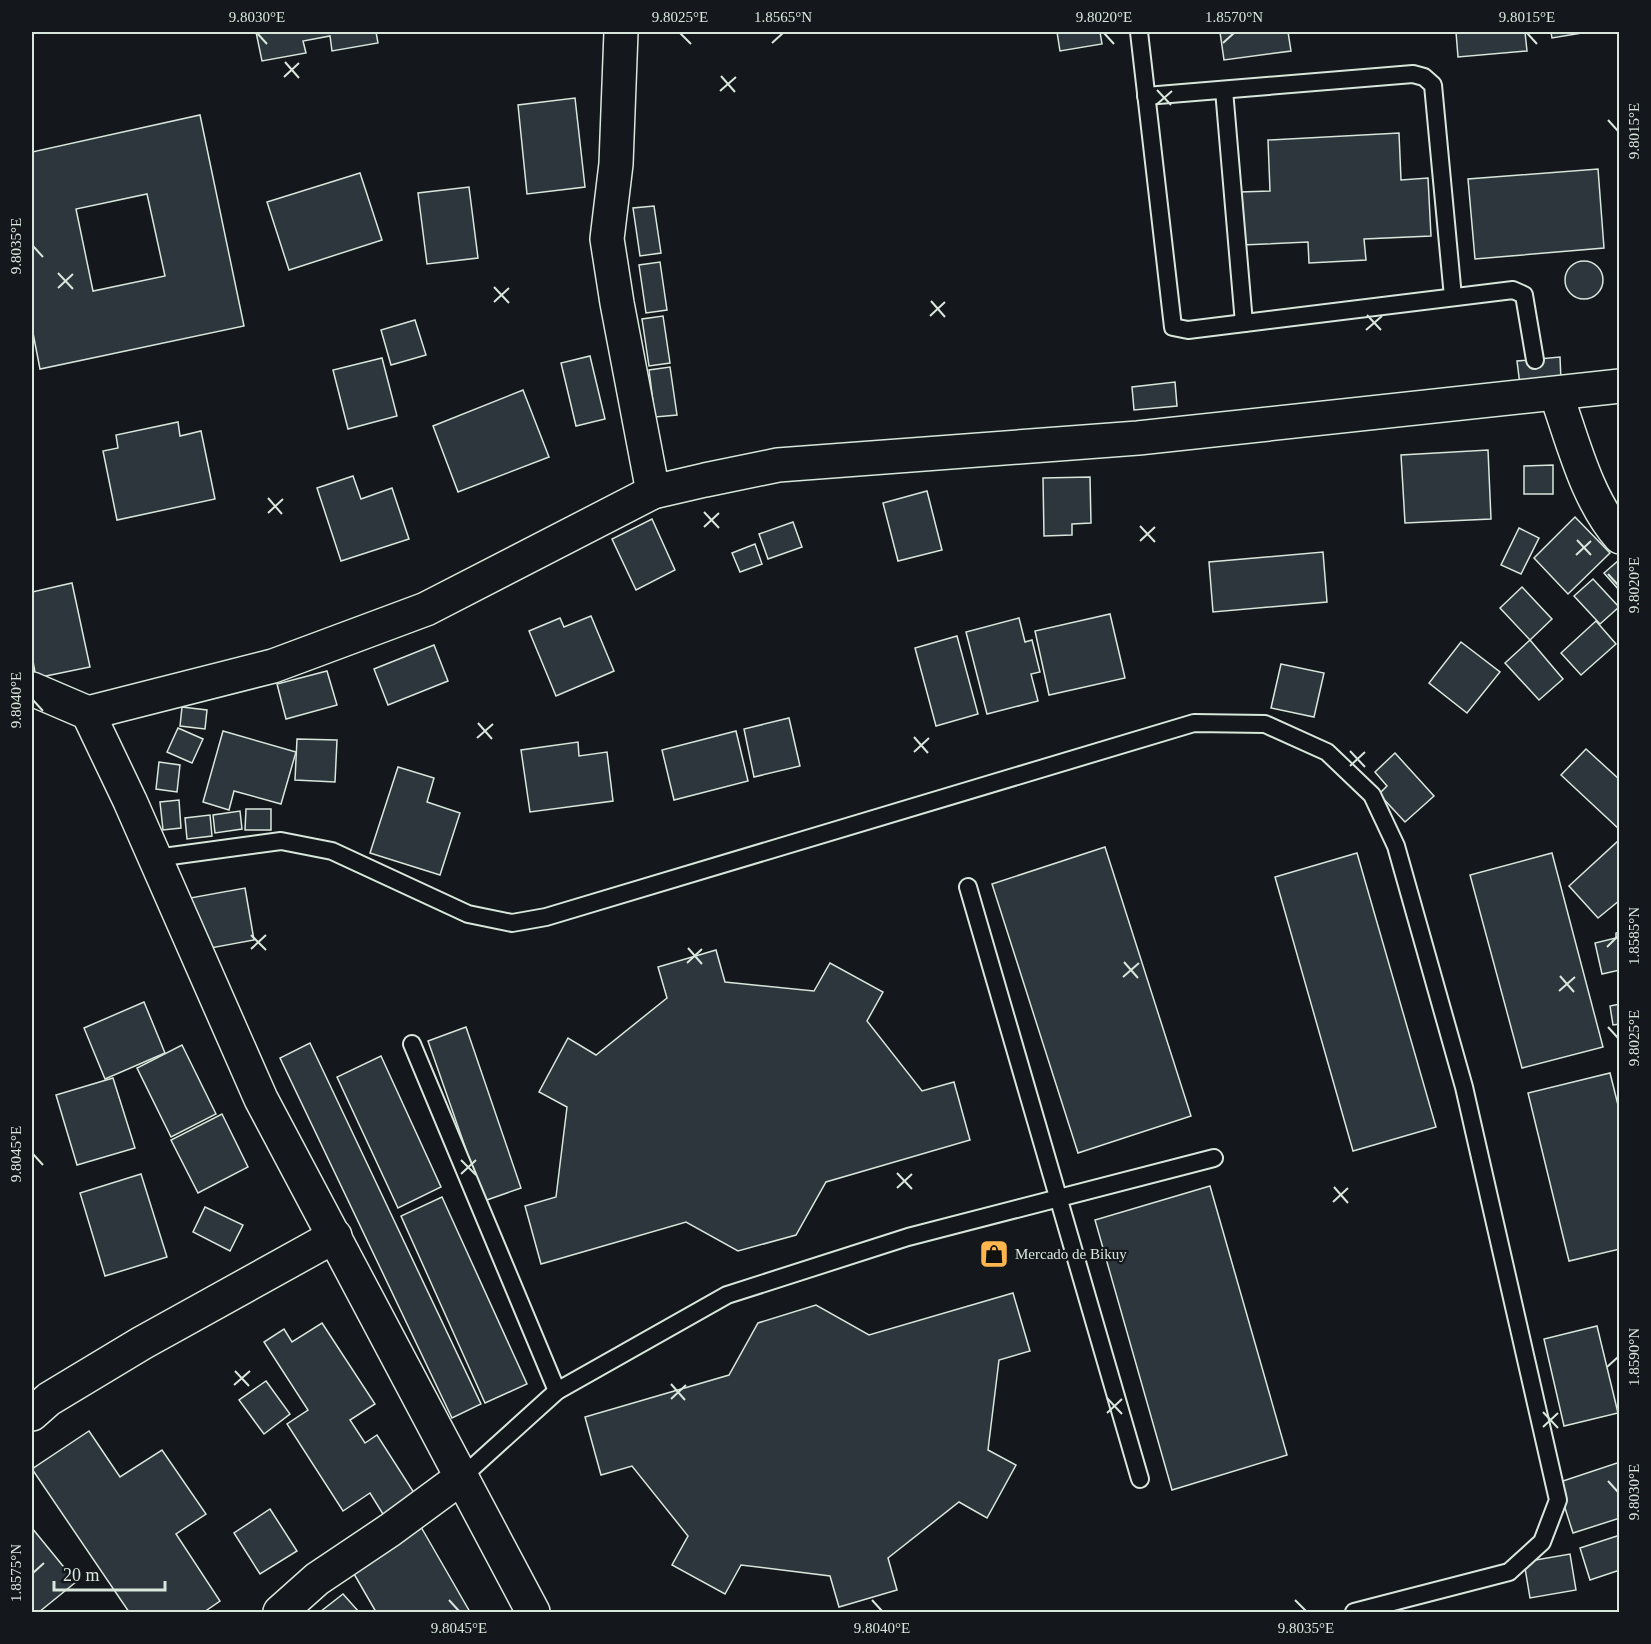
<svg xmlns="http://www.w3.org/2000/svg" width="1651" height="1644" font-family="'Times New Roman',serif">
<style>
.building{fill:#2c363c;stroke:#d8e6dc;stroke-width:1.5;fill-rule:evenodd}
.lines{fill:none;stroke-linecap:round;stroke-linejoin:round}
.service-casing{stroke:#d8e6dc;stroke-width:20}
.minor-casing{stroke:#d8e6dc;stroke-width:36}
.tertiary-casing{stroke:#d8e6dc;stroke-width:36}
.service{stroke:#14181c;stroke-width:16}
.minor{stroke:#14181c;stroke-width:33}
.tertiary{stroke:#14181c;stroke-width:33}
.ticks{fill:none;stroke:#d8e6dc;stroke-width:2}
.labels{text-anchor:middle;stroke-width:4.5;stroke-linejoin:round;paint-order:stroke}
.poi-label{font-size:15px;fill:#d8e6dc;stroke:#14181c;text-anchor:start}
.neatline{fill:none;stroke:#d8e6dc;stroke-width:2}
.ticks-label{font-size:15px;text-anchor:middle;fill:#d8e6dc}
</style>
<rect width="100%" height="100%" fill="#14181c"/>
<g class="building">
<path d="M256,32H376L378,43L332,51L330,36L303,41L306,53L262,61Z"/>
<path d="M1057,32H1100L1102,44L1060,51Z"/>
<path d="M1220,32H1288L1291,51L1224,60Z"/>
<path d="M1456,32H1525L1527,51L1458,57Z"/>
<path d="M1551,32H1588L1552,38Z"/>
<path d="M575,98L585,187L527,194L518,105Z"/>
<path d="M200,115L244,326L40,369L32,328V152ZM147,194L165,276L93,291L76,209Z"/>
<path d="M1399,133L1401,180L1428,178L1431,236L1364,239L1366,260L1309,263L1308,242L1242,245L1240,192L1270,191L1268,140Z"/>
<path d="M1598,169L1604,248L1475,259L1468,179Z"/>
<path d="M360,173L382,240L289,270L267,202Z"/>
<path d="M469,187L478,258L427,264L418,193Z"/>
<path d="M654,206L661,253L640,256L633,208Z"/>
<circle cx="1584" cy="280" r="19"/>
<path d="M660,262L667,310L646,313L639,265Z"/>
<path d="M663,316L670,363L649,366L642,319Z"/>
<path d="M415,320L426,355L391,365L381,330Z"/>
<path d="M590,356L605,419L576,426L561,363Z"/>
<path d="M1560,357L1561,381L1520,385L1517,361Z"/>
<path d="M382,358L397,416L348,429L333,370Z"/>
<path d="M670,367L677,415L655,417L649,370Z"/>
<path d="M1175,382L1177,406L1134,410L1132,387Z"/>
<path d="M523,390L549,457L458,492L433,426Z"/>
<path d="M178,422L180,436L201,431L215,499L117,520L103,451L118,448L116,435Z"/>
<path d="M1488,450L1491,519L1405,523L1401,455Z"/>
<path d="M1553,465V494H1524V466Z"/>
<path d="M353,476L361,499L392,488L409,539L341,561L317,488Z"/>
<path d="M1090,477L1091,523L1072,524V535L1044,536L1043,478Z"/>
<path d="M927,491L942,550L898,561L883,503Z"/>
<path d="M1575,517L1610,553L1568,594L1534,558Z"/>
<path d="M652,519L675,570L636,590L612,539Z"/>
<path d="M793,522L802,547L768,559L759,534Z"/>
<path d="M1519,528L1539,538L1521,574L1501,565Z"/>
<path d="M755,544L762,564L740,572L732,553Z"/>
<path d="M1323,552L1327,602L1213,612L1209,562Z"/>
<path d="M1619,560L1620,561L1619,590L1604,573Z"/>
<path d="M1593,579L1619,607L1600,624L1574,596Z"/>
<path d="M72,583L90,667L36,678L32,656V592Z"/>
<path d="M1522,587L1552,619L1530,640L1500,608Z"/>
<path d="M1110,614L1125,678L1049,695L1035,631Z"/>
<path d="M591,616L614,671L556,696L529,631L560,618L564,627Z"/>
<path d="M1019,618L1025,642L1032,640L1040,672L1031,674L1038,701L987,714L966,632Z"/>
<path d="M1596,621L1616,644L1581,675L1561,653Z"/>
<path d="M957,636L978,714L936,726L915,648Z"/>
<path d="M1530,640L1563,679L1539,700L1505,663Z"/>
<path d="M1461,642L1500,672L1467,713L1429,683Z"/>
<path d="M434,645L448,681L388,705L374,669Z"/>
<path d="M1281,664L1324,673L1314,717L1271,708Z"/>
<path d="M327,671L337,705L286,719L277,684Z"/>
<path d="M182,707L207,710L205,729L180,726Z"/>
<path d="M789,718L800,766L754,777L744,729Z"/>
<path d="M178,728L203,739L192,763L167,752Z"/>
<path d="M223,731L296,752L281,804L234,791L229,810L203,802Z"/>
<path d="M736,731L748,781L674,800L662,750Z"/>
<path d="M297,739L337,740L335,782L295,780Z"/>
<path d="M578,742L579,756L607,752L613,801L530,812L521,750Z"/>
<path d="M1586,749L1620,780V830L1561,775Z"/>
<path d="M1395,753L1434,796L1405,822L1379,794L1387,786L1375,772Z"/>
<path d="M159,762L180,765L177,792L156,789Z"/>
<path d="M398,767L434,778L427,802L460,813L440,875L370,853Z"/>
<path d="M179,800L181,828L163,830L160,802Z"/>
<path d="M246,809H271V830H245Z"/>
<path d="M240,811L242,829L215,833L213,815Z"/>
<path d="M210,815L212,836L187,839L185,818Z"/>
<path d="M1618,841L1620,900L1598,918L1569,886Z"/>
<path d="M1105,847L1191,1116L1078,1153L992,884Z"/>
<path d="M1357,853L1436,1127L1353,1151L1275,877Z"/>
<path d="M1552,853L1603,1047L1522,1068L1470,875Z"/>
<path d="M245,888L254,940L200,950L190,898Z"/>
<path d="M1620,932V970L1602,974L1595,943L1616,938V933Z"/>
<path d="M716,950L725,982L814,991L830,963L883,992L867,1021L922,1091L954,1082L970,1140L826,1182L796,1235L738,1251L686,1222L541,1264L525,1206L556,1197L567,1107L539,1092L568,1038L596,1055L667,998L658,967Z"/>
<path d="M144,1002L165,1053L105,1079L84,1028Z"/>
<path d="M1620,1004V1024L1613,1025L1610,1006Z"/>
<path d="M466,1027L521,1188L484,1201L428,1041Z"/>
<path d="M310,1043L481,1404L452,1418L280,1058Z"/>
<path d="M182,1045L216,1114L171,1137L137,1068Z"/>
<path d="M381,1056L441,1187L398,1208L337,1077Z"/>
<path d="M1610,1073L1620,1113V1249L1569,1261L1528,1093Z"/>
<path d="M113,1078L135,1148L77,1165L56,1095Z"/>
<path d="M222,1114L248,1167L198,1193L171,1140Z"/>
<path d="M141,1174L167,1257L105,1276L80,1193Z"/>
<path d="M1210,1186L1287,1455L1172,1490L1095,1220Z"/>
<path d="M442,1197L527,1384L485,1403L401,1216Z"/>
<path d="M205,1207L243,1225L230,1251L193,1232Z"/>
<path d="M1013,1293L1030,1351L999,1360L988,1450L1016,1465L987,1518L959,1502L888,1558L897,1590L839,1607L830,1576L741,1565L725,1594L672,1565L688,1536L632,1466L601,1475L585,1417L729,1375L758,1323L816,1305L869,1335Z"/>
<path d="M322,1323L375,1404L350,1420L365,1443L377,1435L418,1499L386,1519L370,1493L343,1511L287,1424L308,1410L264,1342L284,1329L292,1342Z"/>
<path d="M1597,1326L1618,1413L1564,1426L1544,1339Z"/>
<path d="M266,1381L290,1414L264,1434L239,1400Z"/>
<path d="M89,1431L120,1477L162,1450L206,1514L176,1534L220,1601L204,1612H129L32,1469Z"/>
<path d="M1620,1462V1518L1573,1533L1557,1483Z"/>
<path d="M270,1509L297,1551L260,1574L234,1533Z"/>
<path d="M421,1527L470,1612H376L350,1567Z"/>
<path d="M32,1528L76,1582L39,1612H32Z"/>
<path d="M1620,1535V1570L1590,1580L1580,1548Z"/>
<path d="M1570,1554L1576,1590L1530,1598L1524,1562Z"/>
<path d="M343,1594L359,1612H320Z"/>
</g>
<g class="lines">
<g class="service-casing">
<g id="service">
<path d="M1139,32L1173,327L1188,330L1513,290L1524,295L1535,360"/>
<path d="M1224,90L1244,323"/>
<path d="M1146,96L1413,74L1424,77L1433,85L1453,297"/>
<path d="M156,858L281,841L332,851L468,914L512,923L546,917L1194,723L1265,724L1327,752L1372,795L1396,846L1464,1087L1558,1500L1542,1542L1509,1572L1354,1612"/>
<path d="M968,887L1140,1479"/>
<path d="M412,1044L557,1391"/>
<path d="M462,1477L557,1391L727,1295L908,1237L1214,1158"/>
</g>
</g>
<g class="minor-casing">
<g id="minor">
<path d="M621,32L616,164L607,239L617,303L653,492"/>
<path d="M1556,394C1573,441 1586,498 1620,537"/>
<path d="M88,713L273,666L426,609L653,492L705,480L778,465L1138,438L1620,386"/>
<path d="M32,1414L49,1399L142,1343L335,1236"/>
<path d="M280,1612L317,1579L390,1530L462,1477"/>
</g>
</g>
<g class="tertiary-casing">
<path id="tertiary" d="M32,689L88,713L130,801L261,1099L533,1612"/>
</g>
<use href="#service" class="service"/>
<use href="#minor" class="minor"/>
<use href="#tertiary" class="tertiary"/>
</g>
<path class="ticks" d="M257,33L267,44M680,33L691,44M1104,33L1114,44M1527,33L1537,44M772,43L783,33M1223,43L1234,33M285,62L299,78M721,76L735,92M284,77L299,63M1157,90L1171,105M720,91L736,77M1156,105L1172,91M1608,120L1618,131M33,246L43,257M58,273L73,289M494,287L509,303M58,288L73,274M931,301L945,317M494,302L509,288M1367,315L1381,330M930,316L945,302M1366,330L1382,316M268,498L282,514M704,512L719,528M268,513L283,499M1140,526L1155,542M704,527L719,513M1577,540L1591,555M1140,541L1155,527M1576,555L1591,541M1608,574L1618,585M33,700L43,711M478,723L492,739M914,737L928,753M477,738L493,724M1350,751L1365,767M914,752L929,738M1350,766L1365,752M251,935L266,950M1607,947L1618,936M688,948L702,964M251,949L266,935M1124,962L1138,978M687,963L702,949M1560,976L1574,992M1123,977L1139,963M1559,991L1575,977M1608,1027L1618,1038M33,1154L43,1165M461,1160L476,1175M897,1173L912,1189M461,1174L476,1160M1334,1187L1348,1203M897,1188L912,1174M1333,1202L1348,1188M1607,1367L1618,1357M235,1371L249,1386M671,1384L685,1400M234,1385L250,1371M1107,1398L1122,1414M671,1399L686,1385M1543,1412L1558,1428M1107,1413L1122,1399M1543,1427L1558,1413M1608,1481L1618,1492M33,1573L44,1563M449,1600L459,1611M872,1600L882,1611M1295,1600L1306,1611"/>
<defs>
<g id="shop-square" transform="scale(1.5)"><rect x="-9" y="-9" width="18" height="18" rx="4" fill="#ffb74d" stroke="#14181c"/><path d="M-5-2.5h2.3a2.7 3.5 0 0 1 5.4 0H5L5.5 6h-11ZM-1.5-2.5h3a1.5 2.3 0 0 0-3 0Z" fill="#111"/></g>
</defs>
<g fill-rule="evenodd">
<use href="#shop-square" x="994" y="1254"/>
</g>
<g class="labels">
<g class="poi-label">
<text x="1015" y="1259">Mercado de Bikuy</text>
</g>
</g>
<rect width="1651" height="1644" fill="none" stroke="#14181c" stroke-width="66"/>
<path d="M54 1581v9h111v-9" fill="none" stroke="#d8e6dc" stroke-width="3"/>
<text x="63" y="1581" font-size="18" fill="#d8e6dc" stroke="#14181c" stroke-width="4.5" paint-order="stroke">20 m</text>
<rect x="33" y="33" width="1585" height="1578" class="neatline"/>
<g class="ticks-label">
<text x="257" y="22">9.8030°E</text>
<text x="680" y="22">9.8025°E</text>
<text x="783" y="22">1.8565°N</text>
<text x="1104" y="22">9.8020°E</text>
<text x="1234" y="22">1.8570°N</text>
<text x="1527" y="22">9.8015°E</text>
<text transform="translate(1634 131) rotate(-90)" y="5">9.8015°E</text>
<text transform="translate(16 246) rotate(-90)" y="5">9.8035°E</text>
<text transform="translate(1634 585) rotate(-90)" y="5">9.8020°E</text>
<text transform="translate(16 700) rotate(-90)" y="5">9.8040°E</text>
<text transform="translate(1634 936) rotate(-90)" y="5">1.8585°N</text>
<text transform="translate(1634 1038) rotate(-90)" y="5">9.8025°E</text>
<text transform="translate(16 1154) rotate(-90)" y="5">9.8045°E</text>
<text transform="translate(1634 1357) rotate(-90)" y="5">1.8590°N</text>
<text transform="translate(1634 1492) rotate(-90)" y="5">9.8030°E</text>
<text transform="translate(16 1573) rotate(-90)" y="5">1.8575°N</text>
<text x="459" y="1633">9.8045°E</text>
<text x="882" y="1633">9.8040°E</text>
<text x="1306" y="1633">9.8035°E</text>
</g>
</svg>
